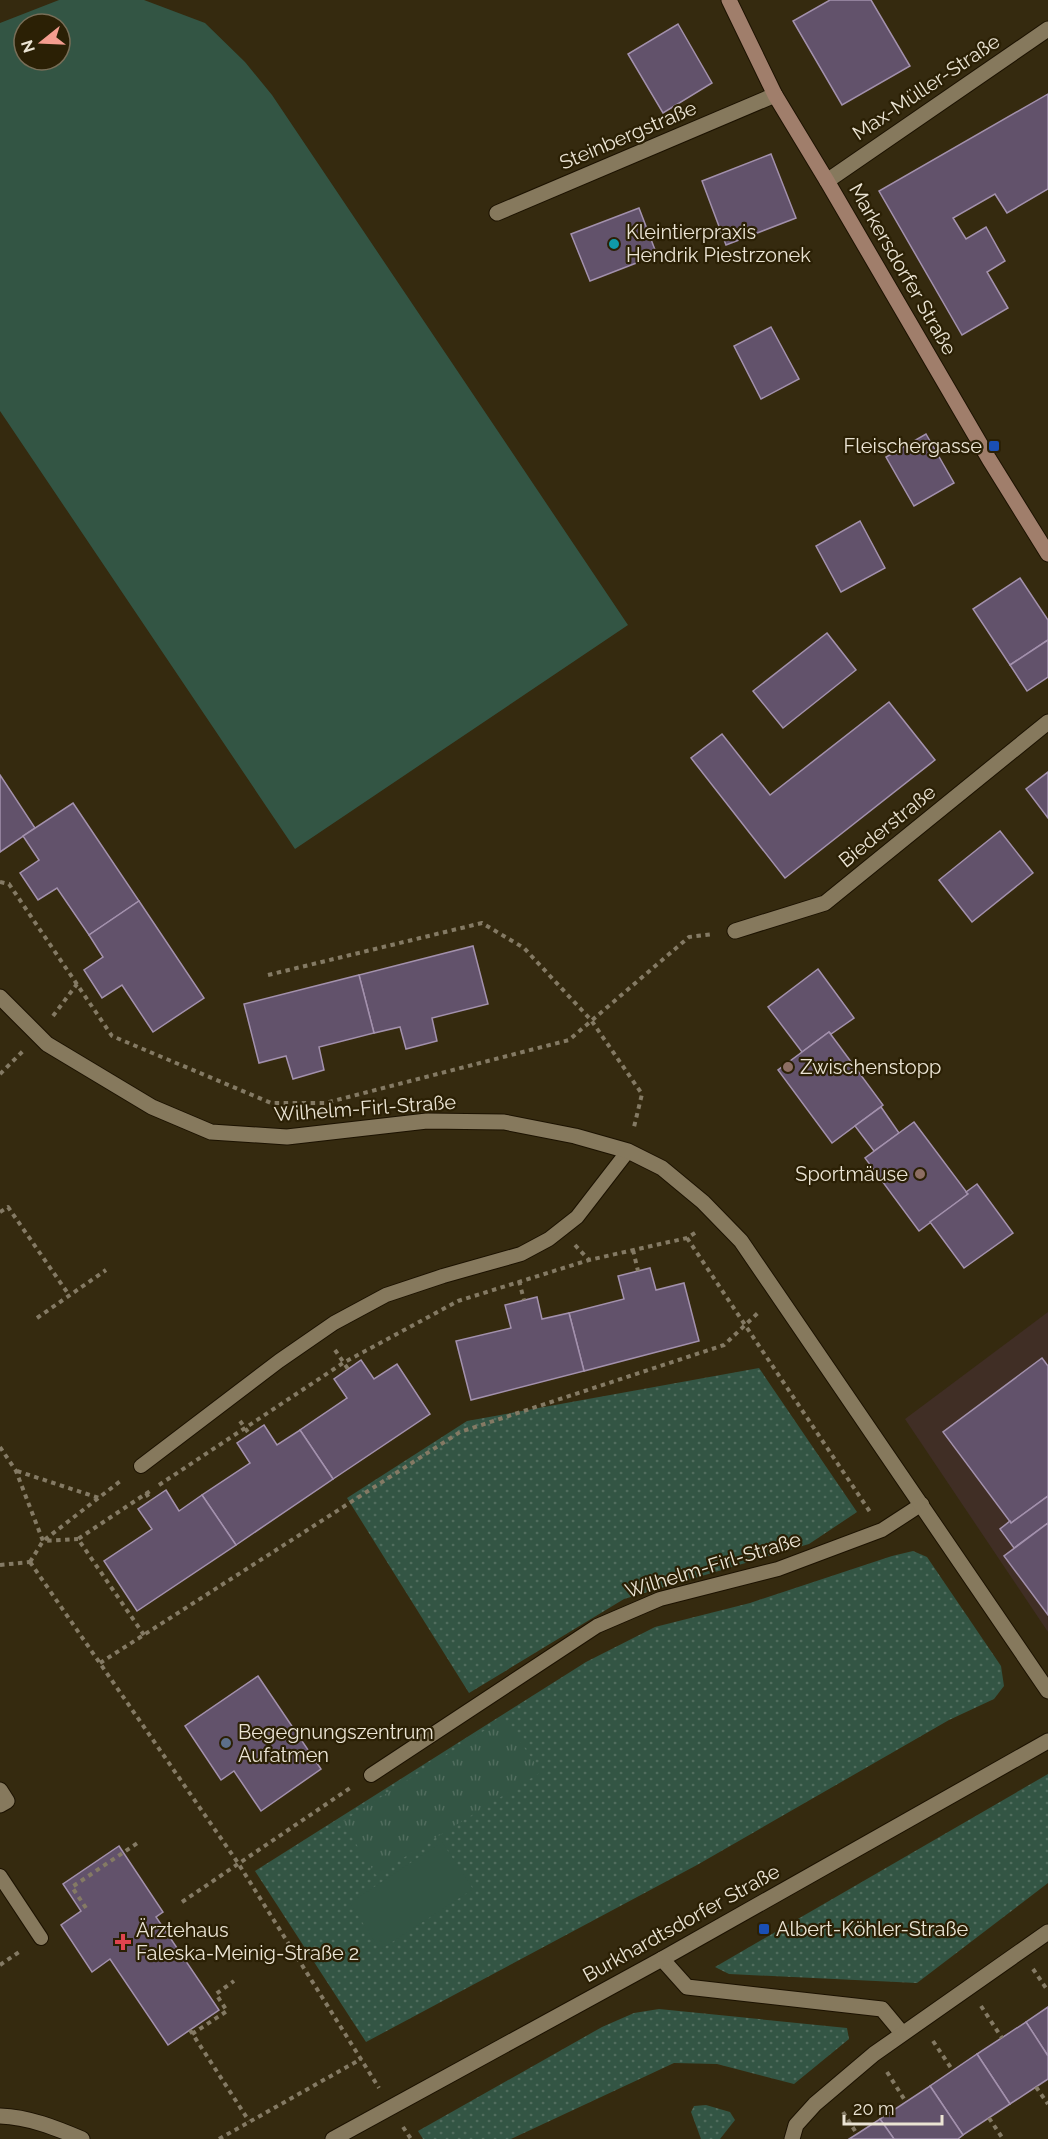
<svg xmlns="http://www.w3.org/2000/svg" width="1048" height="2139" font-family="Raleway,sans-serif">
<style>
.commercial{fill:#402e25}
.grass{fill:url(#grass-dots)}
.park{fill:url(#park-tufts)}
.garden{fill:#354;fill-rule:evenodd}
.building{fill:#62526b;stroke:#a391ad;stroke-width:1.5}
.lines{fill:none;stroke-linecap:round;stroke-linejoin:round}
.lane-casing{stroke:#1c1200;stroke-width:16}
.street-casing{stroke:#1c1200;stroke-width:17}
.secondary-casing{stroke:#1c1200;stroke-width:17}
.path{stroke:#847a64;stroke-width:4;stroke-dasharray:4.5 4.5;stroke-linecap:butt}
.lane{stroke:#86795d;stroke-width:14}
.street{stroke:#86795d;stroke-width:15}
.secondary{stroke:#a07e6b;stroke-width:15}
.culture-dot{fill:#0f9aa8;stroke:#2b2005;stroke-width:2}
.transit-dot{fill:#1a4fb4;stroke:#2b2005;stroke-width:2}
.education-dot{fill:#8d6e63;stroke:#2b2005;stroke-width:2}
.service-dot{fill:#5c6f8a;stroke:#2b2005;stroke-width:2}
.health-dot{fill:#e0444e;stroke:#2b2005;stroke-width:2}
.labels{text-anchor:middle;stroke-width:4.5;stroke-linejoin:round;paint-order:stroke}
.street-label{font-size:20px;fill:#ebe4d4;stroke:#2b2005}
.poi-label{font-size:20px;fill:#ebe4d4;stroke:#2b2005;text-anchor:start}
</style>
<defs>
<pattern id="grass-dots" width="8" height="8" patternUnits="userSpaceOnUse" patternTransform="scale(1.5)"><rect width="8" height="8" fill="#354"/><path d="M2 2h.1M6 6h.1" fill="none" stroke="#516d5e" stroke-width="1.8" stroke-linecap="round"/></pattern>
<pattern id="park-tufts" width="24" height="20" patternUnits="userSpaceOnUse" patternTransform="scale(1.5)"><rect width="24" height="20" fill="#354"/><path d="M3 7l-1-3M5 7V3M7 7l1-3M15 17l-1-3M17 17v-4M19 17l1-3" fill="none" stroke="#516d5e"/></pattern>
</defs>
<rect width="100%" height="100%" fill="#352a0f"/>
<path class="commercial" d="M1048,1312V1632L905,1419Z"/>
<g class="grass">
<path d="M759,1368L857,1512L809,1544L624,1599L469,1693L347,1498L467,1421Z"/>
<path d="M913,1551L927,1557L1001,1666L1004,1686L994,1699L949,1720L697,1865L366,2042L255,1871L586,1662L655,1627L750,1603L892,1556Z"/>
<path d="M1048,1774V1883L917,1983L729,1974L715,1967Z"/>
<path d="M659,2009L847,2028L849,2039L794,2084L717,2064L674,2063L511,2139H423L418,2131L602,2027L634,2013Z"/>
<path d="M706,2105L730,2112L735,2120L720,2139H701L691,2112L694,2106Z"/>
</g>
<path class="park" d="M504,1718L541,1772L376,1875L342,1822Z"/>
<g class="garden">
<path d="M59,0H144L205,23L245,62L272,95L628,625L295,849L0,411V23ZM24,24H60V60H24Z"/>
<path d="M442,1842L473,1889L380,1950L350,1903Z"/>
</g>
<g class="building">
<path d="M830,0H871L910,66L842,105L793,21Z"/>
<path d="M678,24L712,83L663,113L628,54Z"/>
<path d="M1048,94V189L1007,213L995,194L953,218L966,239L986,227L1005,261L987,272L1008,308L962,335L879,191Z"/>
<path d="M771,154L796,218L726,245L702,181Z"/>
<path d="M639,208L657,255L590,281L571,234Z"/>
<path d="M771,327L799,379L761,399L734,346Z"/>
<path d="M926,434L954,483L914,506L886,457Z"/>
<path d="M860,521L885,568L841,592L816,546Z"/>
<path d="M1020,578L1048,620V640L1010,665L973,609Z"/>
<path d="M827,633L856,670L783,728L753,691Z"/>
<path d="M1048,640V677L1027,691L1010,665Z"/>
<path d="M889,702L935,760L785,878L691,758L722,734L770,795Z"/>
<path d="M1048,772V818L1026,789Z"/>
<path d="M0,775L35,828L0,852Z"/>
<path d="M73,803L139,901L89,935L57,888L38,900L20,873L39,860L23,836Z"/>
<path d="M1000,831L1033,873L972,922L939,880Z"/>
<path d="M139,901L204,998L153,1032L122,985L102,998L84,970L103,957L89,935Z"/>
<path d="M473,946L488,1004L432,1018L437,1041L406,1049L400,1027L374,1033L359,975Z"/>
<path d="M818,969L854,1018L831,1034L829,1032L802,1052L768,1007Z"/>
<path d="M359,975L374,1033L319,1047L324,1070L293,1079L286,1056L259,1063L244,1004Z"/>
<path d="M829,1032L883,1105L832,1143L778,1070Z"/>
<path d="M881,1107L899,1133L874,1151L855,1126Z"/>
<path d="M914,1122L968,1194L919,1231L865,1158Z"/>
<path d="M977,1184L1013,1233L964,1268L930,1222L968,1194L966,1192Z"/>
<path d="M650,1268L656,1290L684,1283L699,1341L584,1371L569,1313L624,1299L618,1276Z"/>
<path d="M537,1297L542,1319L569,1313L584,1371L471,1400L456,1341L511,1328L505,1305Z"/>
<path d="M1042,1358L1048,1366V1496L1011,1523L943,1432Z"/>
<path d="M361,1360L374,1379L397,1364L430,1414L333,1479L300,1430L347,1398L334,1379Z"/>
<path d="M264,1425L277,1445L300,1430L333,1479L236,1545L202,1495L250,1463L237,1443Z"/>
<path d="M166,1490L179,1511L202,1495L236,1545L137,1611L104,1561L152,1529L138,1509Z"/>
<path d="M1048,1496V1523L1014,1548L1000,1529L1010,1521L1011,1523Z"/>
<path d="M1048,1523V1615L1004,1556Z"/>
<path d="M258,1676L321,1769L261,1811L234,1771L221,1780L185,1726Z"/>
<path d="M119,1846L163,1912L156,1917L219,2010L168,2045L110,1959L92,1972L61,1925L81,1911L63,1884Z"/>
<path d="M1048,2007V2056L1026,2022Z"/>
<path d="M1026,2022L1048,2056V2079L1010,2104L977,2054Z"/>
<path d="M977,2054L1010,2104L963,2135L930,2086Z"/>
<path d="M930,2086L963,2135L958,2139H894L880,2119Z"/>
<path d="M880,2119L894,2139H849L857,2134Z"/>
</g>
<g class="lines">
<g class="lane-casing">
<g id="lane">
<path d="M141,1466L279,1361L334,1323L386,1295L443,1276L521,1254L549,1239L577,1217L628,1151"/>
<path d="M371,1775L597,1626L660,1599L778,1569L882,1530L922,1504"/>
<path d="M0,1876L41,1938"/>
</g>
</g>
<g class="street-casing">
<g id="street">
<path d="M827,181L1048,29"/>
<path d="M497,213L775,95"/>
<path d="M735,931L825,903L1048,722"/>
<path d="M0,997L47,1044L152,1107L211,1132L287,1137L427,1121L504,1122L575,1136L628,1151L662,1168L703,1202L741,1241L1048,1691"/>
<path d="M0,1790L7,1801L0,1805"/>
<path d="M662,1959L687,1987L882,2009L902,2033"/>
<path d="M0,2116C29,2117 56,2128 82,2139"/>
<path d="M333,2139L662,1959L1048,1741"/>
<path d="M792,2139L796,2125L815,2104L874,2054L1048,1932"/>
</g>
</g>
<g class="secondary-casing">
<path id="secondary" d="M729,0L775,95L827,181L989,459L1048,554"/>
</g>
<g class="path">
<path d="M0,882L9,884L112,1036L271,1103H325L569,1040L689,937L713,934"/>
<path d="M268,975L482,923L524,948L591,1020L642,1094L634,1127"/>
<path d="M53,1016L77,984"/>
<path d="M0,1074L23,1051"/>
<path d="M0,1212L8,1207L69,1295"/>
<path d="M687,1238L870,1512"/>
<path d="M575,1245L589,1260L687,1238L698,1231"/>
<path d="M633,1250L638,1271"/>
<path d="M519,1281L524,1300"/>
<path d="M37,1318L106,1270"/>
<path d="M335,1350L348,1369"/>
<path d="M240,1421L250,1435"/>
<path d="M0,1447L16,1471L43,1541L78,1539"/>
<path d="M17,1471L99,1498"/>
<path d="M159,1485L343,1363L458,1301L589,1260"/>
<path d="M146,1493L151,1501"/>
<path d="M30,1562L238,1863L379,2088"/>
<path d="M30,1562L43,1541L123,1479"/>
<path d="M0,1565L30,1562"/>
<path d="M144,1635L78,1539L153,1489"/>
<path d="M100,1663L460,1432L724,1345L760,1311"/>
<path d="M182,1902L353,1786"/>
<path d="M86,1908L72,1887L139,1842"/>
<path d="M0,1965L22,1950"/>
<path d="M1033,1969L1048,1991"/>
<path d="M981,2006L1002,2038"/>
<path d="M190,2030L249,2121"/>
<path d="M192,2034L227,2011L216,1994L234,1981"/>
<path d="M933,2041L953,2071"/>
<path d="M887,2072L906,2102"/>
<path d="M1036,2087L1048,2104"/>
<path d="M843,2112L857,2134"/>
<path d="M989,2118L1003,2139"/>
<path d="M403,2127L411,2139"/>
<path d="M219,2139L361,2059"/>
</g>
<use href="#lane" class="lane"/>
<use href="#street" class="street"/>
<use href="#secondary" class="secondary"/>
</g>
<circle class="culture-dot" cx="614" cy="244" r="6"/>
<g class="transit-dot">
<rect x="988" y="440" width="12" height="12" rx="3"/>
<rect x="758" y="1923" width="12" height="12" rx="3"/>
</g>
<g class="education-dot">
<circle cx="788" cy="1067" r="6"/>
<circle cx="920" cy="1174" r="6"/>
</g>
<circle class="service-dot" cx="226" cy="1743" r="6"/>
<path class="health-dot" d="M120 1933h6v6h6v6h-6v6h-6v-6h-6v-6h6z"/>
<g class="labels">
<g class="street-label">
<text transform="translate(926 87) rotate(-34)" y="7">Max-Müller-Straße</text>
<text transform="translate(628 135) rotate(-23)" y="7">Steinbergstraße</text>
<text transform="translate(903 269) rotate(60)" y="7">Markersdorfer Straße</text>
<text transform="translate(887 826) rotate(-39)" y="7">Biederstraße</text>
<text transform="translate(365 1108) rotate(-4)" y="7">Wilhelm-Firl-Straße</text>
<text transform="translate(713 1565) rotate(-17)" y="7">Wilhelm-Firl-Straße</text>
<text transform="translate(681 1923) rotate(-29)" y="7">Burkhardtsdorfer Straße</text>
</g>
<g class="poi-label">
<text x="626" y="239">Kleintierpraxis<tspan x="626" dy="23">Hendrik Piestrzonek</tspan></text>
<text x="982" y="453" text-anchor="end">Fleischergasse</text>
<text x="800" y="1074">Zwischenstopp</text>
<text x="908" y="1181" text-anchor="end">Sportmäuse</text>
<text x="238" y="1739">Begegnungszentrum<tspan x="238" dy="23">Aufatmen</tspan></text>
<text x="776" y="1936">Albert-Köhler-Straße</text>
<text x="136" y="1937">Ärztehaus<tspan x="136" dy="23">Faleska-Meinig-Straße 2</tspan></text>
</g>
</g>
<g transform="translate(42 42) rotate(252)"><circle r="28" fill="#2b2005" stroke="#786e58" stroke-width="1.5"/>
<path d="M0-4.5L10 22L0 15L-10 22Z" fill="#f59d8f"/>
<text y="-9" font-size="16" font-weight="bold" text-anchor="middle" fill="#ebe4d4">N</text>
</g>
<path d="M844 2115v9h98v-9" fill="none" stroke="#ebe4d4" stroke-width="3"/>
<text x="853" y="2115" font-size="18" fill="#ebe4d4" stroke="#2b2005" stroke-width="4.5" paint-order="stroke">20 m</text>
</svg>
